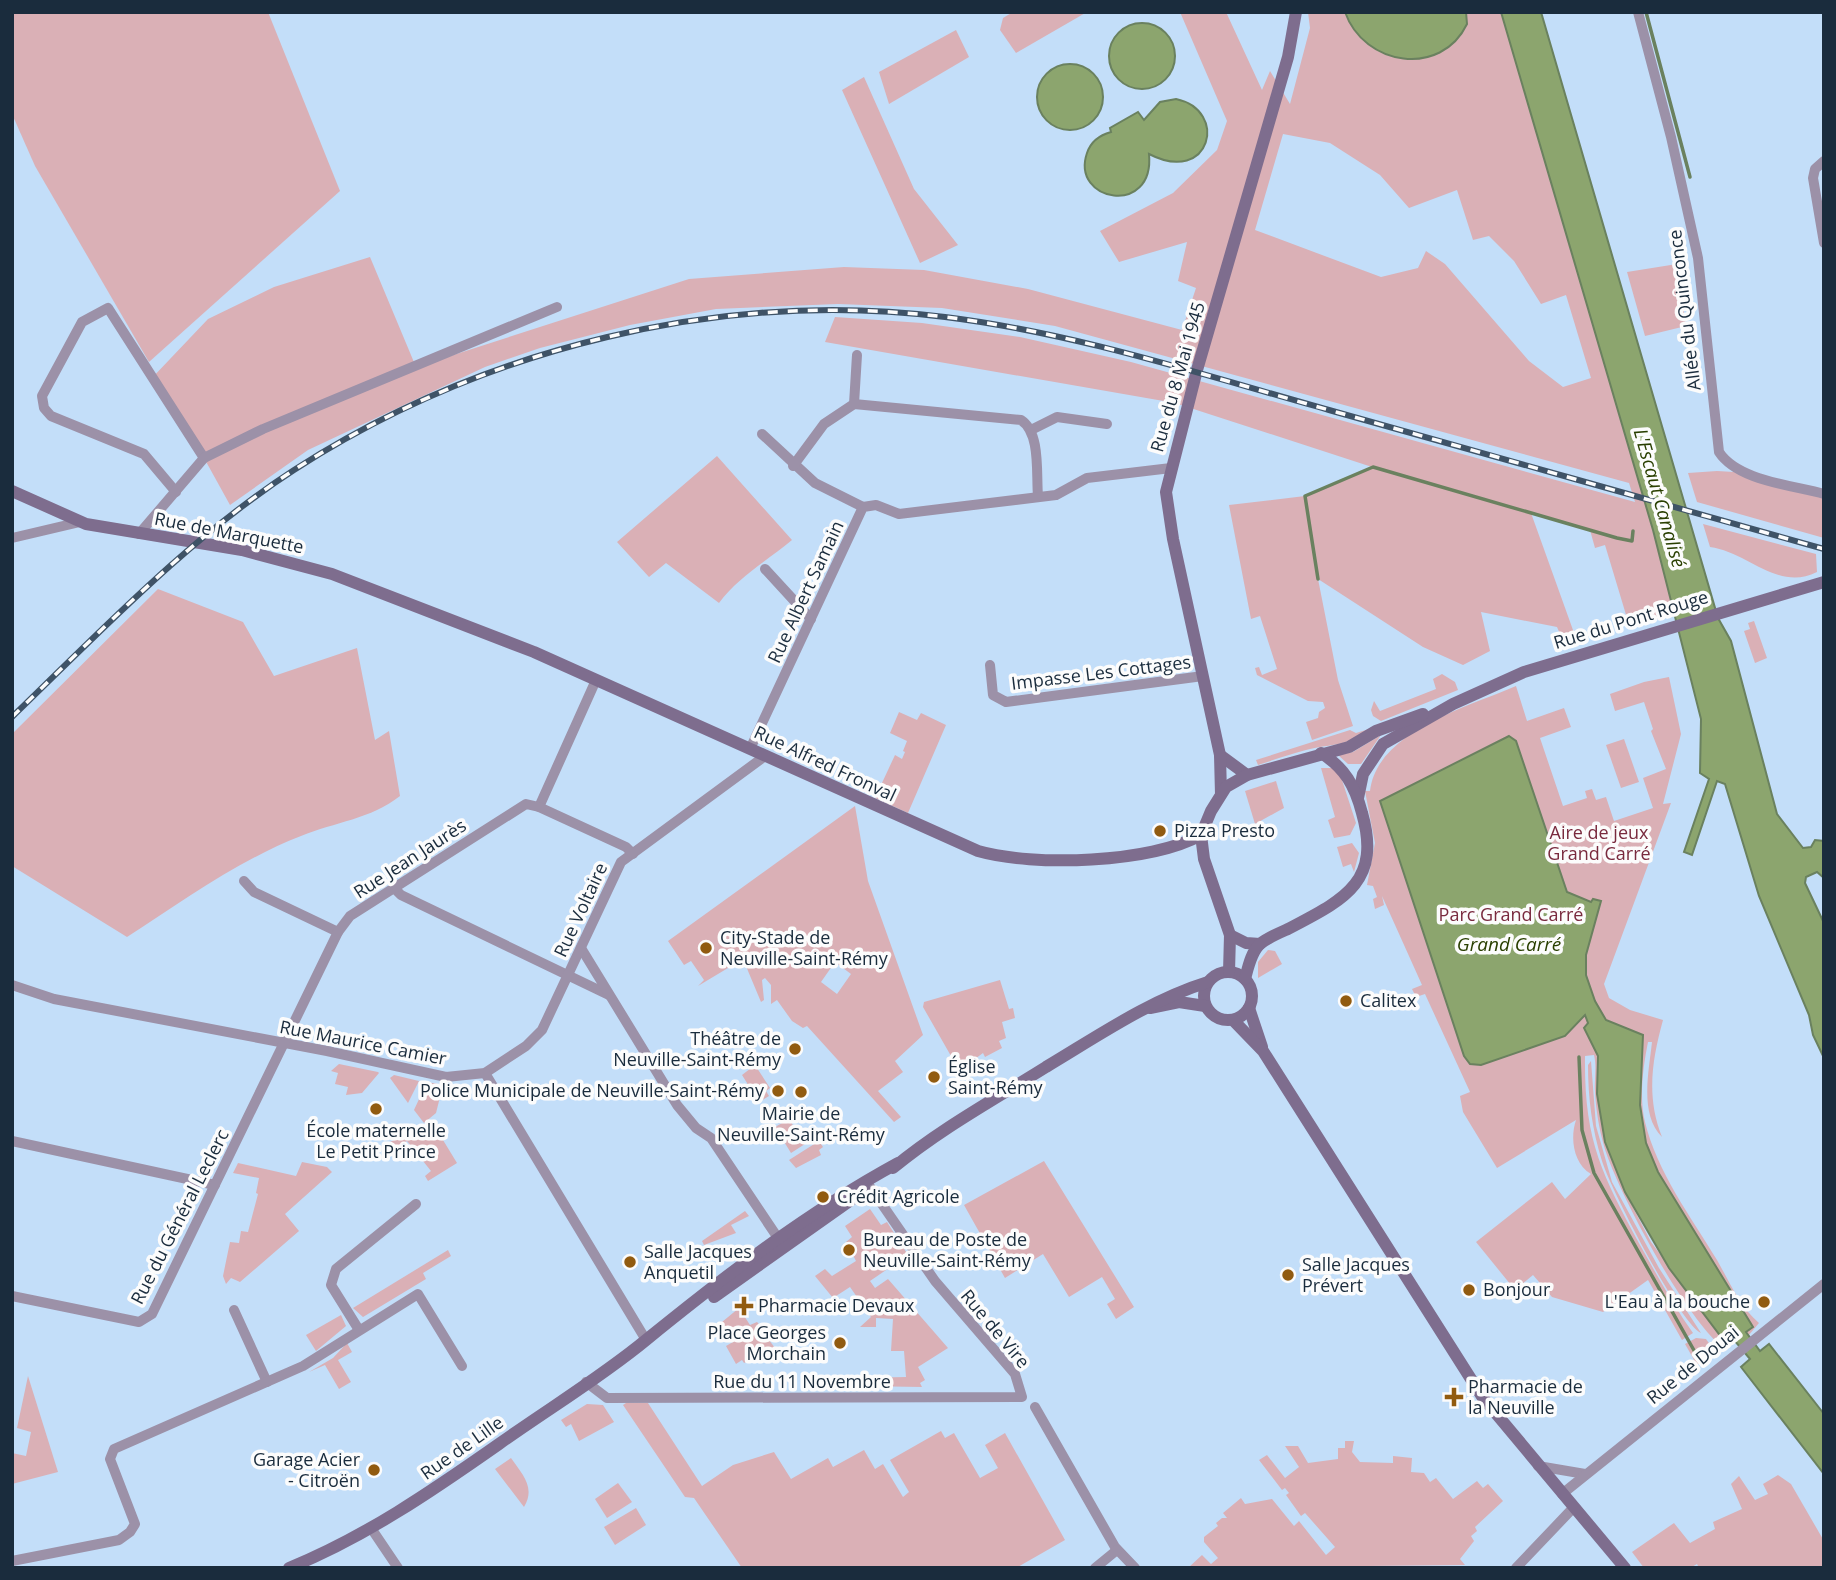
<svg xmlns="http://www.w3.org/2000/svg" width="1836" height="1580" font-family="'Open Sans',sans-serif">
<style>
.green{fill:#dab0b6;fill-rule:evenodd}
.water{fill:#8ca56e;stroke:#6a815f;stroke-width:2}
.lines{fill:none;stroke-linecap:round;stroke-linejoin:round}
.stream{stroke:#6a815f;stroke-width:3.5}
.street{stroke:#9c91a8;stroke-width:10}
.secondary{stroke:#7e6d8e;stroke-width:12}
.rail-casing{stroke:#3f5367;stroke-width:6}
.rail{stroke:#fcfcfc;stroke-width:3.5;stroke-dasharray:10;stroke-linecap:butt}
.poi-dot{fill:#915b10;stroke:#fcfcfc;stroke-width:2.5}
.labels{text-anchor:middle;stroke-width:7;stroke-linejoin:round;paint-order:stroke}
.street-label{font-size:18px;fill:#1a2c3d;stroke:#fcfcfc}
.poi-label{font-size:18px;fill:#1a2c3d;stroke:#fcfcfc;text-anchor:start}
.park-label{font-size:18px;fill:#792a3e;stroke:#fcfcfc}
.water-label{font-size:19px;font-style:italic;fill:#293f00;stroke:#fcfcfc}
</style>
<rect width="100%" height="100%" fill="#c3def9"/>
<g class="green">
<path d="M12,12H268L340,191L149,362L35,166L12,114Z"/>
<path d="M1013,12H1087L1016,53L1000,30L1003,18Z"/>
<path d="M1180,12H1226L1262,90L1270,71L1290,104L1310,28L1308,12H1501L1638,477L1675,613L1630,628L1605,545L1595,548L1590,530L1531,513L1578,644L1566,648L1557,627L1481,612L1490,651L1463,665L1423,647L1318,579L1338,680L1353,726L1312,740L1306,722L1318,718L1319,712L1325,708L1323,702L1308,701L1257,675L1255,668L1259,667L1262,675L1277,669L1260,616L1251,619L1229,505L1305,496L1372,467L1175,403L825,342L835,317L922,323L1020,337L1131,362L1635,502L1629,483L1055,326L942,308L838,304L716,309L630,325L540,348L485,367L308,450L230,505L204,458L151,379L208,319L274,287L370,257L416,367L689,279L844,267L924,270L1028,289L1182,330L1196,288L1178,281L1187,242L1119,262L1100,231L1173,193L1217,150L1227,121ZM1283,134L1330,143L1380,175L1409,208L1457,190L1473,240L1489,236L1514,261L1541,304L1566,295L1591,378L1563,387L1529,361L1445,264L1426,251L1418,268L1381,277L1255,230Z"/>
<path d="M956,30L969,57L889,104L879,72Z"/>
<path d="M864,77L914,189L958,245L920,263L842,90Z"/>
<path d="M1677,264L1686,326L1645,336L1627,272Z"/>
<path d="M717,456L792,540C767,561 739,576 719,603L666,563L649,577L617,542Z"/>
<path d="M1717,471L1734,472L1824,497V538L1697,502L1688,473Z"/>
<path d="M1703,524L1816,554L1817,572C1778,592 1748,552 1710,547Z"/>
<path d="M158,589L243,622L274,676L357,648L375,740L389,731L400,796C371,819 335,822 301,836C239,860 183,901 127,937L12,866V734Z"/>
<path d="M1754,621L1767,658L1755,663L1744,631L1750,629L1748,623Z"/>
<path d="M1442,674L1455,682L1458,690L1381,721L1373,716L1371,710L1374,701L1380,711L1436,689L1433,679Z"/>
<path d="M1669,677L1681,734L1663,804L1671,803L1604,984L1609,998L1630,1010L1663,1020C1652,1060 1646,1097 1662,1137C1639,1114 1649,1071 1652,1042H1648C1643,1067 1639,1098 1645,1122C1657,1172 1691,1217 1717,1260C1729,1281 1740,1307 1759,1323L1748,1336L1745,1332L1752,1326L1658,1172L1646,1143L1640,1105V1057L1643,1047L1597,1054V1094L1605,1142L1625,1192L1651,1242L1728,1346L1725,1349C1687,1322 1617,1191 1604,1146C1599,1129 1596,1110 1595,1092C1594,1080 1597,1067 1594,1055L1585,1056C1584,1140 1601,1173 1640,1245C1657,1275 1673,1305 1693,1333L1682,1340L1648,1280L1603,1312L1552,1297L1533,1275L1515,1290L1476,1242L1552,1182L1565,1199L1591,1174C1573,1163 1570,1138 1576,1120L1497,1168L1463,1112L1460,1096L1470,1092L1425,994L1416,997L1412,989L1422,985L1382,896L1384,905L1375,909L1373,899L1377,897L1373,886L1367,885L1375,843L1365,791H1370C1377,731 1468,707 1516,686L1527,721L1564,708L1571,727L1540,738L1563,806L1587,798L1585,791L1592,789L1596,800L1606,797L1614,821L1653,808L1643,778L1666,769L1651,731L1653,729L1644,702L1615,711L1610,694L1644,682Z"/>
<path d="M899,712L917,720L921,713L946,725L908,813L875,798L895,755L902,759L905,752L903,751L907,741L890,733Z"/>
<path d="M1369,729C1351,746 1329,744 1306,750C1290,754 1274,760 1258,765L1256,760L1350,730L1356,733Z"/>
<path d="M1381,735L1361,764H1348L1338,755L1353,752Z"/>
<path d="M1624,739L1639,782L1621,788L1606,745Z"/>
<path d="M1321,768H1332L1341,777L1356,823L1350,835L1334,838L1328,820L1335,817Z"/>
<path d="M1276,781L1284,808L1255,824L1245,791Z"/>
<path d="M855,806L868,881L923,1035L895,1061L903,1072L878,1091L901,1117L894,1122L807,1026L803,1028L792,1021L777,1000L771,1004V985L765,978L762,980L764,1000L761,1002L743,959L698,986L704,980L691,961L684,965L668,941ZM835,962L851,974L837,994L821,982Z"/>
<path d="M1352,843L1359,853L1354,872L1351,864L1343,867L1337,847Z"/>
<path d="M1268,950L1275,951L1282,964L1258,978V962Z"/>
<path d="M1000,980L1009,1009L1013,1008L1015,1018L1002,1022L1006,1038L999,1041L1002,1048L985,1057L983,1053L964,1067L961,1063H955L923,1007L924,1002Z"/>
<path d="M1591,1061L1596,1126L1612,1182L1659,1268L1701,1333C1680,1324 1610,1188 1602,1161C1592,1129 1588,1098 1588,1065Z"/>
<path d="M339,1064L378,1072L379,1073L362,1093L346,1095L348,1087L335,1084L338,1073L331,1071Z"/>
<path d="M755,1065L770,1088L766,1091L769,1096L759,1102L742,1075Z"/>
<path d="M394,1075L419,1081L408,1103L390,1078Z"/>
<path d="M427,1082L443,1085L436,1113L424,1123L414,1110Z"/>
<path d="M789,1119L805,1144L791,1153L775,1127Z"/>
<path d="M432,1122L457,1163L428,1181L425,1176L431,1171L407,1141L383,1156L385,1144L404,1136L408,1140Z"/>
<path d="M819,1141L823,1147L819,1150L821,1155L796,1168L789,1160Z"/>
<path d="M1044,1161L1134,1307L1116,1319L1107,1304L1115,1299L1102,1277L1069,1297L1043,1254L1005,1278L964,1205Z"/>
<path d="M302,1162L327,1167L332,1172L285,1214L299,1231L240,1282L231,1278L226,1284L223,1276L230,1242L239,1243L241,1231L248,1232L258,1194L256,1193L259,1178L233,1173L238,1163L296,1176Z"/>
<path d="M870,1209L881,1225L887,1222L908,1255L870,1281L875,1288L888,1279L948,1348L918,1367L925,1380L920,1383L922,1387L859,1386L858,1378L906,1377L904,1351H891L893,1319L876,1318V1327H860L871,1317L850,1287L833,1298L815,1276L825,1269L832,1276L856,1261L846,1242L852,1237L845,1226Z"/>
<path d="M745,1211L749,1216L731,1225L736,1233L704,1245L702,1241Z"/>
<path d="M448,1250L451,1256L423,1273L426,1279L363,1317L353,1308Z"/>
<path d="M739,1308L750,1325L757,1322L765,1330L763,1332L775,1348L744,1363L742,1360L736,1364L726,1346L733,1342L722,1322Z"/>
<path d="M341,1315L346,1326L316,1351L306,1335Z"/>
<path d="M1696,1338L1706,1339L1716,1353L1697,1365L1685,1344Z"/>
<path d="M347,1343L352,1352L338,1360L351,1382L339,1389L325,1365L309,1372L333,1358Z"/>
<path d="M28,1376L58,1472L12,1484V1453L26,1456L31,1432L17,1428Z"/>
<path d="M626,1403H648L702,1486L733,1465L774,1452L791,1479L828,1458L833,1467L864,1450L875,1469L883,1464L903,1497L909,1492L890,1460L941,1431L945,1438L954,1433L980,1478L998,1468L985,1445L1005,1433L1065,1540L1016,1568H742L694,1498L685,1497L623,1405Z"/>
<path d="M587,1404L603,1405L614,1422L579,1441L571,1424L566,1427L561,1420Z"/>
<path d="M1345,1441H1354L1352,1452L1360,1462L1393,1463V1456L1412,1458L1411,1472L1424,1473L1430,1482L1436,1478L1453,1499L1477,1481L1483,1488L1488,1484L1503,1501L1475,1527L1477,1531L1471,1536L1474,1541L1460,1559L1465,1565L1188,1568L1202,1555L1211,1564L1218,1558L1204,1542V1537L1218,1526L1216,1523L1222,1518H1227L1223,1513L1241,1498L1245,1504L1272,1499L1294,1526L1299,1521L1326,1555L1335,1547L1305,1513L1301,1516L1286,1495L1289,1493L1285,1488L1282,1490L1259,1460L1267,1455L1285,1478L1299,1467L1285,1446H1298L1308,1463L1338,1459V1448H1345Z"/>
<path d="M511,1458C522,1474 536,1487 524,1507L495,1469Z"/>
<path d="M1778,1475L1791,1484L1824,1541V1568H1699L1697,1564L1690,1568H1644L1632,1552L1674,1523L1690,1543L1715,1529L1713,1522L1742,1509L1731,1484L1739,1476L1755,1500L1768,1494L1763,1484Z"/>
<path d="M618,1483L632,1502L607,1518L595,1499Z"/>
<path d="M636,1508L646,1525L615,1545L604,1527Z"/>
</g>
<g class="water">
<path d="M1345,12H1466L1467,24C1441,78 1364,66 1345,12Z"/>
<path d="M1501,12H1541L1718,618L1731,641L1777,814L1803,848L1811,847L1815,840L1824,841V878L1817,872L1806,877L1805,883L1824,923V1058L1813,1035L1809,1015L1759,896L1725,784L1717,781L1692,855L1684,852L1709,779L1700,773L1701,719L1653,530Z"/>
<circle cx="1142" cy="56" r="33"/>
<circle cx="1070" cy="97" r="33"/>
<path d="M1176,99C1229,110 1211,186 1149,154C1155,217 1070,202 1087,153C1091,141 1100,135 1111,132L1110,128L1138,112L1144,120L1160,102Z"/>
<path d="M1509,736L1516,741L1567,892L1591,902L1593,899L1601,901L1586,955V975L1595,1001L1606,1020L1643,1035L1640,1105L1646,1143L1658,1172L1753,1327L1746,1332L1760,1351L1769,1344L1824,1414V1474L1741,1367L1750,1359L1735,1341L1728,1346L1669,1268L1625,1192L1605,1142L1597,1094L1598,1056L1584,1028L1588,1023L1585,1015L1565,1036L1481,1065L1470,1064L1464,1056L1380,801Z"/>
</g>
<g class="lines">
<g class="stream">
<path d="M1646,12L1690,177"/>
<path d="M1824,172V193"/>
<path d="M1318,579L1305,496L1373,467L1617,538L1632,541L1633,531"/>
<path d="M1579,1057L1582,1130L1594,1173L1700,1361"/>
</g>
<g class="street">
<path d="M1638,12L1671,137L1698,258L1719,452C1738,481 1792,485 1824,494"/>
<path d="M1824,161L1815,169L1813,178L1824,243"/>
<path d="M854,404L1021,420C1041,433 1036,474 1038,496"/>
<path d="M1031,430L1057,417L1107,424"/>
<path d="M762,434L815,483L863,507"/>
<path d="M793,466L824,424L854,404L857,355"/>
<path d="M176,492L144,454L51,416L44,408L42,396L82,322L108,308L204,458"/>
<path d="M139,534L204,458L263,429L557,307"/>
<path d="M12,538L80,522"/>
<path d="M765,569L811,619"/>
<path d="M990,665L993,695L1006,702L1203,676"/>
<path d="M750,749L863,507L876,505L899,514L1056,495L1087,478L1171,468"/>
<path d="M539,807L596,680"/>
<path d="M244,881L254,892L338,932"/>
<path d="M394,888L401,895L609,995"/>
<path d="M581,948L677,1105L696,1128L711,1138L782,1244"/>
<path d="M12,985L54,999L327,1051L446,1077L485,1073L526,1046L542,1030L621,862L765,756"/>
<path d="M485,1073L646,1340"/>
<path d="M12,1141L215,1185"/>
<path d="M12,1296L139,1322L152,1314L338,932L350,916L526,804L539,807L626,847L633,854"/>
<path d="M234,1310L267,1382"/>
<path d="M359,1330L331,1285L336,1269L416,1204"/>
<path d="M586,1382L607,1398L1022,1397L1015,1374L935,1281L866,1181"/>
<path d="M1035,1407L1115,1547L1135,1568"/>
<path d="M1538,1466L1585,1474"/>
<path d="M1562,1494L1824,1284"/>
<path d="M371,1528L398,1568"/>
<path d="M12,1561L119,1540L130,1532L135,1524L110,1459L114,1449L303,1366L418,1294L462,1366"/>
<path d="M1095,1568L1117,1550"/>
<path d="M1516,1568L1574,1507"/>
</g>
<g class="secondary">
<path d="M12,491L86,524L242,550L332,574L534,652L978,851C1034,867 1150,863 1201,835"/>
<path d="M1220,755L1247,775"/>
<path d="M1221,794L1220,755L1173,539L1166,492L1197,370L1288,57L1296,12"/>
<path d="M1358,798L1363,774L1383,744L1453,704L1524,672L1824,582"/>
<path d="M1230,935L1246,943L1260,944"/>
<circle cx="1228" cy="996" r="24"/>
<path d="M1229,972L1230,935L1204,859L1201,835L1211,811L1226,787L1247,775L1349,747L1376,731L1423,714"/>
<path d="M1245,979C1248,968 1251,952 1260,944C1267,938 1279,933 1288,929C1343,900 1382,883 1362,813C1355,786 1345,768 1321,753"/>
<path d="M1150,1008L1179,1002L1205,1006"/>
<path d="M1249,1008L1262,1047"/>
<path d="M1233,1020L1263,1051L1483,1398L1625,1568"/>
<path d="M893,1168C940,1129 995,1099 1046,1067C1098,1036 1150,1000 1208,982"/>
<path d="M714,1297L865,1190"/>
<path d="M289,1568C365,1537 432,1491 499,1444C548,1409 600,1378 646,1340C726,1275 808,1212 898,1163"/>
</g>
<g class="rail-casing">
<path id="rail" d="M12,717C102,630 189,538 294,470C483,348 721,289 945,317C1076,333 1203,375 1329,410C1494,456 1659,503 1824,549"/>
</g>
<use href="#rail" class="rail"/>
</g>
<g class="poi-dot">
<circle cx="1160" cy="831" r="7"/>
<circle cx="706" cy="948" r="7"/>
<circle cx="1346" cy="1001" r="7"/>
<circle cx="795" cy="1049" r="7"/>
<circle cx="934" cy="1077" r="7"/>
<circle cx="778" cy="1091" r="7"/>
<circle cx="801" cy="1092" r="7"/>
<circle cx="376" cy="1109" r="7"/>
<circle cx="823" cy="1197" r="7"/>
<circle cx="849" cy="1250" r="7"/>
<circle cx="630" cy="1262" r="7"/>
<circle cx="1288" cy="1275" r="7"/>
<circle cx="1469" cy="1290" r="7"/>
<circle cx="1764" cy="1302" r="7"/>
<path d="M740.5 1295.5h7v7h7v7h-7v7h-7v-7h-7v-7h7z"/>
<circle cx="840" cy="1343" r="7"/>
<path d="M1450.5 1386.5h7v7h7v7h-7v7h-7v-7h-7v-7h7z"/>
<circle cx="374" cy="1470" r="7"/>
</g>
<g class="labels">
<g class="street-label">
<text transform="translate(1685 310) rotate(-97)" y="6">Allée du Quinconce</text>
<text transform="translate(1178 377) rotate(-74)" y="6">Rue du 8 Mai 1945</text>
<text transform="translate(229 533) rotate(11)" y="6">Rue de Marquette</text>
<text transform="translate(806 592) rotate(-65)" y="6">Rue Albert Samain</text>
<text transform="translate(1631 620) rotate(-17)" y="6">Rue du Pont Rouge</text>
<text transform="translate(1101 673) rotate(-7)" y="6">Impasse Les Cottages</text>
<text transform="translate(825 764) rotate(25)" y="6">Rue Alfred Fronval</text>
<text transform="translate(410 859) rotate(-33)" y="6">Rue Jean Jaurès</text>
<text transform="translate(581 910) rotate(-65)" y="6">Rue Voltaire</text>
<text transform="translate(363 1043) rotate(11)" y="6">Rue Maurice Camier</text>
<text transform="translate(180 1217) rotate(-63)" y="6">Rue du Général Leclerc</text>
<text transform="translate(995 1329) rotate(50)" y="6">Rue de Vire</text>
<text transform="translate(1693 1365) rotate(-39)" y="6">Rue de Douai</text>
<text x="802" y="1388">Rue du 11 Novembre</text>
<text transform="translate(462 1448) rotate(-35)" y="6">Rue de Lille</text>
</g>
<g class="poi-label">
<text x="1174" y="837">Pizza Presto</text>
<text x="720" y="944">City-Stade de<tspan x="720" dy="21">Neuville-Saint-Rémy</tspan></text>
<text x="1360" y="1007">Calitex</text>
<text x="781" y="1045" text-anchor="end">Théâtre de<tspan x="781" dy="21">Neuville-Saint-Rémy</tspan></text>
<text x="948" y="1073">Église<tspan x="948" dy="21">Saint-Rémy</tspan></text>
<text x="764" y="1097" text-anchor="end">Police Municipale de Neuville-Saint-Rémy</text>
<text x="801" y="1120" text-anchor="middle">Mairie de<tspan x="801" dy="21">Neuville-Saint-Rémy</tspan></text>
<text x="376" y="1137" text-anchor="middle">École maternelle<tspan x="376" dy="21">Le Petit Prince</tspan></text>
<text x="837" y="1203">Crédit Agricole</text>
<text x="863" y="1246">Bureau de Poste de<tspan x="863" dy="21">Neuville-Saint-Rémy</tspan></text>
<text x="644" y="1258">Salle Jacques<tspan x="644" dy="21">Anquetil</tspan></text>
<text x="1302" y="1271">Salle Jacques<tspan x="1302" dy="21">Prévert</tspan></text>
<text x="1483" y="1296">Bonjour</text>
<text x="1750" y="1308" text-anchor="end">L'Eau à la bouche</text>
<text x="758" y="1312">Pharmacie Devaux</text>
<text x="826" y="1339" text-anchor="end">Place Georges<tspan x="826" dy="21">Morchain</tspan></text>
<text x="1468" y="1393">Pharmacie de<tspan x="1468" dy="21">la Neuville</tspan></text>
<text x="360" y="1466" text-anchor="end">Garage Acier<tspan x="360" dy="21">- Citroën</tspan></text>
</g>
<g class="park-label">
<text x="1599" y="839">Aire de jeux<tspan x="1599" dy="21">Grand Carré</tspan></text>
<text x="1511" y="921">Parc Grand Carré</text>
</g>
<g class="water-label">
<text transform="translate(1660 498) rotate(74)" y="7">L'Escaut Canalisé</text>
<text x="1509" y="951">Grand Carré</text>
</g>
</g>
<rect width="1836" height="1580" fill="none" stroke="#1a2c3d" stroke-width="28"/>
</svg>
